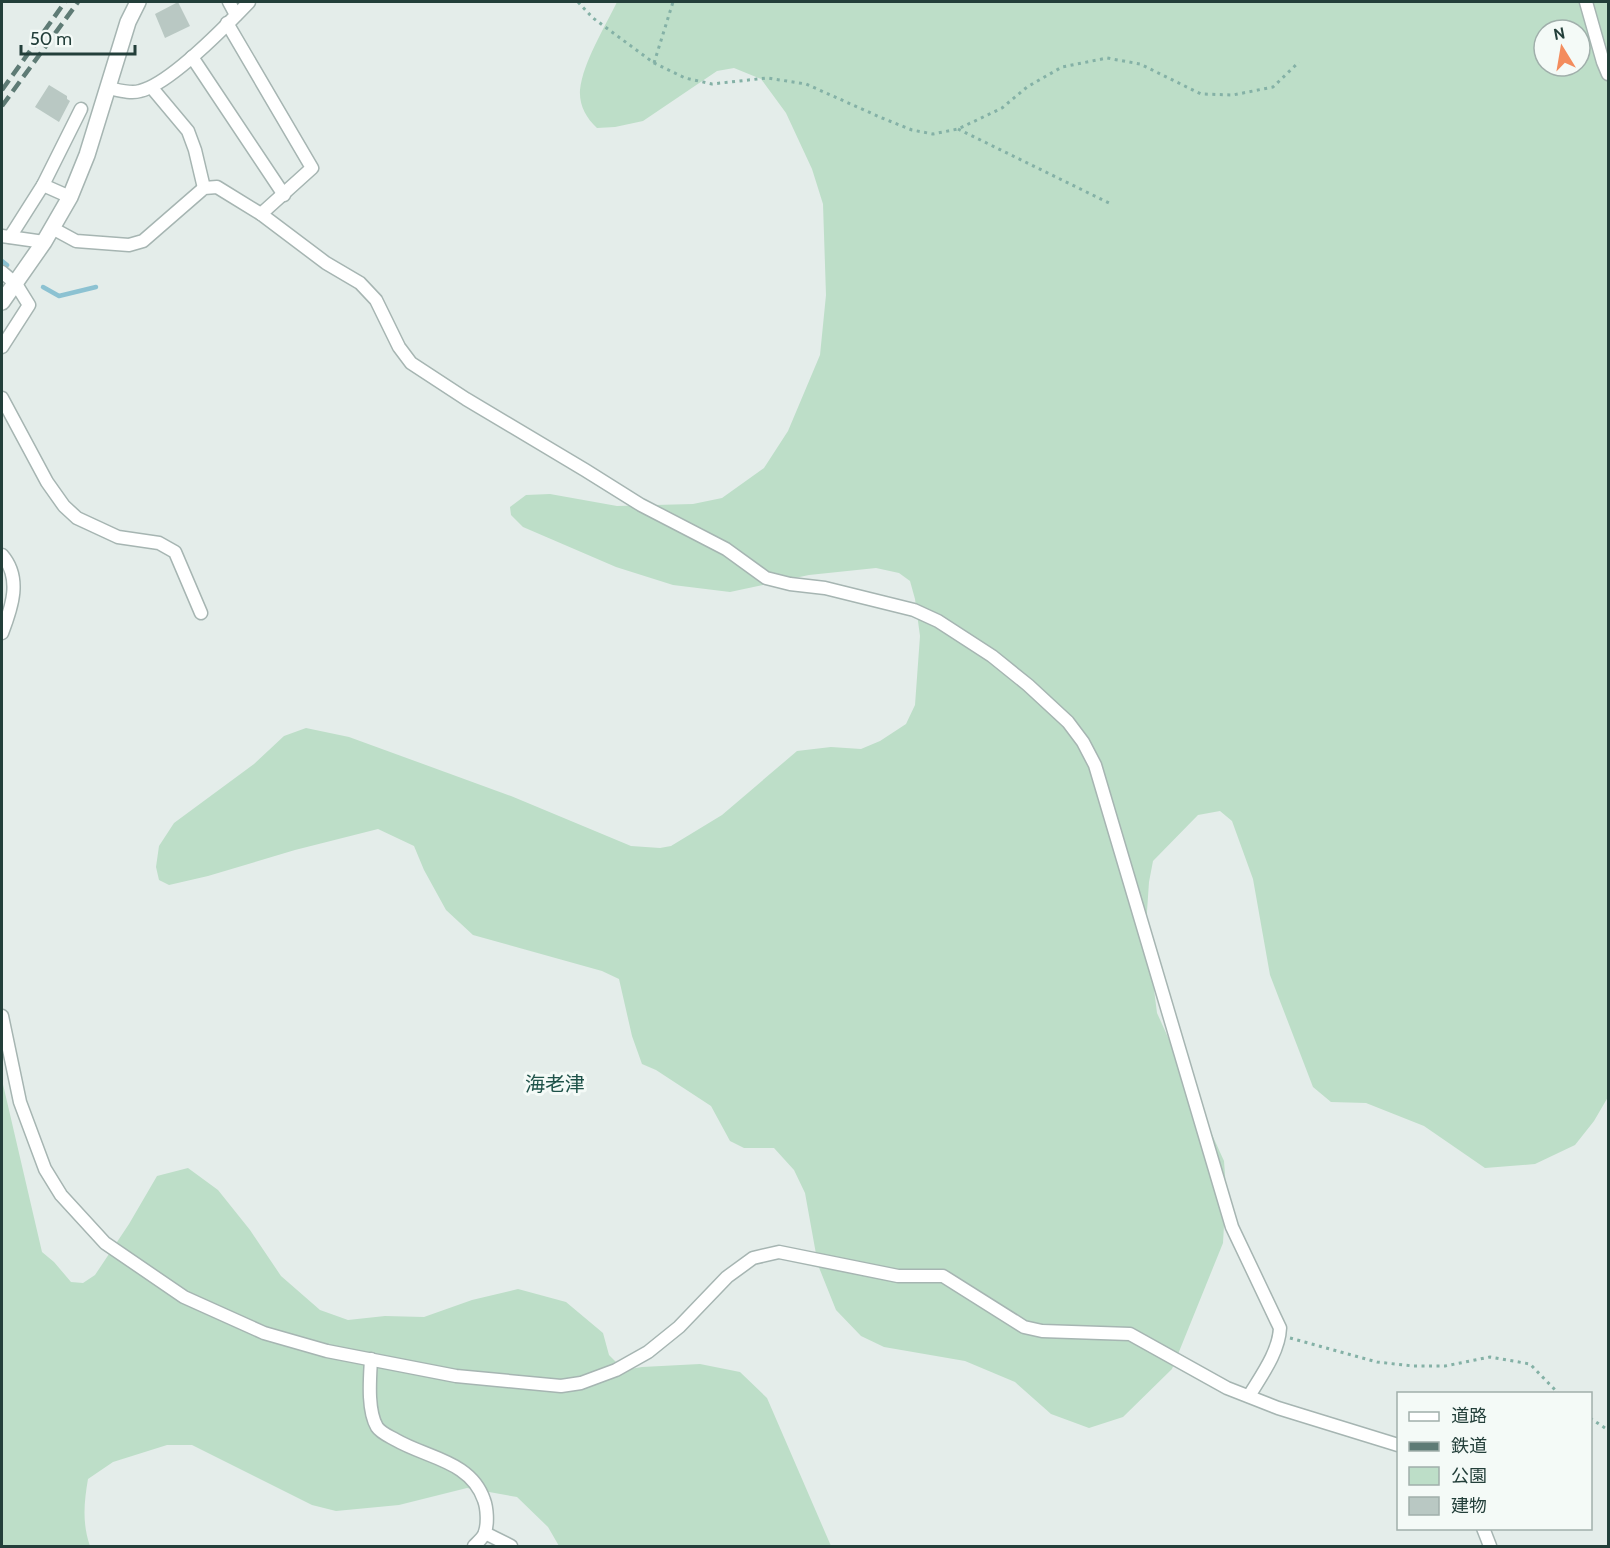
<svg xmlns="http://www.w3.org/2000/svg" width="1610" height="1548" font-family="Cabin,'Noto Sans JP',sans-serif">
<style>
.green{fill:#bddec8;fill-rule:evenodd}
.lines{fill:none;stroke-linecap:round;stroke-linejoin:round}
.stream{stroke:#8cc2d2;stroke-width:4.5}
.building{fill:#b9c8c3}
.minor-casing{stroke:#a6b5b2;stroke-width:15}
.tertiary-casing{stroke:#a6b5b2;stroke-width:18}
.path{stroke:#84b1a6;stroke-width:3;stroke-dasharray:3 4.5;stroke-linecap:butt}
.minor{stroke:#fff;stroke-width:12}
.tertiary{stroke:#fff;stroke-width:15}
.rail{stroke:#5e7b75;stroke-width:4.5;stroke-dasharray:12 6;stroke-linecap:butt}
.labels{text-anchor:middle;stroke-width:6;stroke-linejoin:round;paint-order:stroke}
.quarter-label{font-size:20px;fill:#1e5249;stroke:#f4faf7}
</style>
<rect width="100%" height="100%" fill="#e4edea"/>
<g class="green">
<path d="M617,2H1608V1097L1594,1121L1575,1145L1535,1164L1485,1168L1424,1126L1366,1103L1331,1102L1313,1087L1270,975L1253,879L1232,821L1220,811L1198,815L1153,861L1149,882L1146,926L1157,1013L1224,1161L1226,1189L1223,1243L1172,1369L1123,1417L1089,1428L1051,1414L1015,1382L965,1361L884,1347L861,1336L836,1310L818,1265L805,1193L794,1170L774,1148H744L730,1141L711,1106L656,1070L642,1064L632,1036L619,979L602,971L473,935L446,910L424,870L414,846L378,829L295,850L208,876L169,885L159,880L156,867L159,846L174,823L254,764L284,736L306,728L349,737L511,796L631,846L660,848L671,846L722,815L797,751L831,747L861,749L880,741L906,724L915,705L920,636L915,599L910,581L899,573L876,568L809,575L730,592L673,585L616,567L523,527L511,515L510,507L526,495L550,494L617,506L693,504L722,498L764,468L788,431L820,355L826,295L823,204L812,169L786,113L761,79L734,68L717,71L643,121L615,127L597,128C586,118 579,105 580,90C583,62 605,27 617,2ZM1544,30H1580V66H1544Z"/>
<path d="M2,1080L42,1252L54,1262L71,1282L83,1283L95,1275L129,1224L157,1176L188,1168L218,1190L250,1230L281,1276L320,1310L348,1320L385,1316L424,1317L472,1300L518,1289L566,1302L603,1333L609,1355L624,1370L642,1367L700,1364L740,1372L767,1398L831,1546H559L548,1527L517,1497L467,1488L399,1505L336,1511L312,1505L192,1445H167L113,1462L88,1479C84,1502 82,1523 90,1546H2Z"/>
</g>
<g class="lines">
<g class="stream">
<path d="M2,261L7,265"/>
<path d="M43,287L59,296L96,287"/>
</g>
</g>
<g class="building">
<path d="M178,2L190,26L165,38L155,14Z"/>
<path d="M49,85L67,96V99L70,101L59,122L35,107Z"/>
</g>
<g class="lines">
<g class="minor-casing">
<g id="minor">
<path d="M229,2L236,15"/>
<path d="M1586,2L1603,62L1608,74"/>
<path d="M227,23L312,168L261,214"/>
<path d="M192,57L284,195"/>
<path d="M108,88C118,90 131,94 140,91C170,84 227,25 249,2"/>
<path d="M152,88L188,131L195,150L204,188"/>
<path d="M43,185L70,197"/>
<path d="M52,228L76,241L129,245L143,241L204,188L217,187L261,214L326,263L360,283L376,300L399,347L411,363L466,399L585,470L641,505L726,549L766,578L790,584L825,588L914,610L938,621L992,656L1028,685L1068,722L1083,742L1095,765L1232,1227L1280,1328C1279,1352 1261,1376 1249,1396"/>
<path d="M2,236L44,242"/>
<path d="M10,237L43,185L81,109"/>
<path d="M2,272L16,284L29,305L2,347"/>
<path d="M2,398L47,482L64,506L77,518L118,537L159,543L175,552L201,613"/>
<path d="M2,555C22,578 12,607 2,633"/>
<path d="M2,1016L20,1102L45,1169L61,1195L105,1243L184,1297L264,1333L327,1351L456,1376L561,1386L581,1383L616,1370L648,1352L679,1327L727,1277L753,1258L779,1252L898,1276H943L1024,1327L1042,1331L1130,1334L1227,1388L1278,1408L1398,1445"/>
<path d="M371,1359C370,1378 367,1410 377,1427C381,1433 389,1436 396,1440C427,1458 471,1461 484,1500C487,1508 488,1523 485,1532C484,1537 478,1542 474,1546"/>
<path d="M1483,1528L1490,1546"/>
<path d="M485,1533L511,1546"/>
</g>
</g>
<g class="tertiary-casing">
<path id="tertiary" d="M2,302L44,242L70,197L87,155L128,22L138,2"/>
</g>
<g class="path">
<path d="M578,2L593,18L654,63L685,78L712,84L767,78L806,84L882,118L912,130L933,134L958,129L1002,108L1027,87L1062,67L1107,58L1140,64L1201,94L1233,95L1273,87L1299,62"/>
<path d="M654,63L673,2"/>
<path d="M958,129L1111,204"/>
<path d="M1290,1338L1377,1362L1413,1366H1445L1490,1357L1530,1364L1559,1394"/>
<path d="M1590,1418L1608,1430"/>
</g>
<use href="#minor" class="minor"/>
<use href="#tertiary" class="tertiary"/>
<g class="rail">
<path d="M2,90L65,2"/>
<path d="M2,106L78,2"/>
</g>
</g>
<g class="labels">
<g class="quarter-label">
<text x="555" y="1091">海老津</text>
</g>
</g>
<rect width="1610" height="1548" fill="none" stroke="#233f3a" stroke-width="6"/>
<rect x="1397" y="1392" width="195" height="138" fill="#f4faf7" stroke="#a0afab" stroke-width="1.5"/>
<rect x="1409" y="1412" width="30" height="9" fill="#ffffff" stroke="#a0afab" stroke-width="1.5"/>
<text x="1451" y="1422" font-size="18" fill="#233f3a">道路</text>
<rect x="1409" y="1442" width="30" height="9" fill="#5e7b75" stroke="#a0afab" stroke-width="1.5"/>
<text x="1451" y="1452" font-size="18" fill="#233f3a">鉄道</text>
<rect x="1409" y="1467" width="30" height="18" fill="#bddec8" stroke="#a0afab" stroke-width="1.5"/>
<text x="1451" y="1482" font-size="18" fill="#233f3a">公園</text>
<rect x="1409" y="1497" width="30" height="18" fill="#b9c8c3" stroke="#a0afab" stroke-width="1.5"/>
<text x="1451" y="1512" font-size="18" fill="#233f3a">建物</text>
<g transform="translate(1562 48) rotate(349)"><circle r="28" fill="#f4faf7" stroke="#a0afab" stroke-width="1.5"/>
<path d="M0-4.5L10 22L0 15L-10 22Z" fill="#f38c5d"/>
<text y="-9" font-size="16" font-weight="bold" text-anchor="middle" fill="#233f3a">N</text>
</g>
<path d="M21 45v9h114v-9" fill="none" stroke="#233f3a" stroke-width="3"/>
<text x="30" y="45" font-size="18" fill="#233f3a" stroke="#f4faf7" stroke-width="4.5" paint-order="stroke">50 m</text>
</svg>
